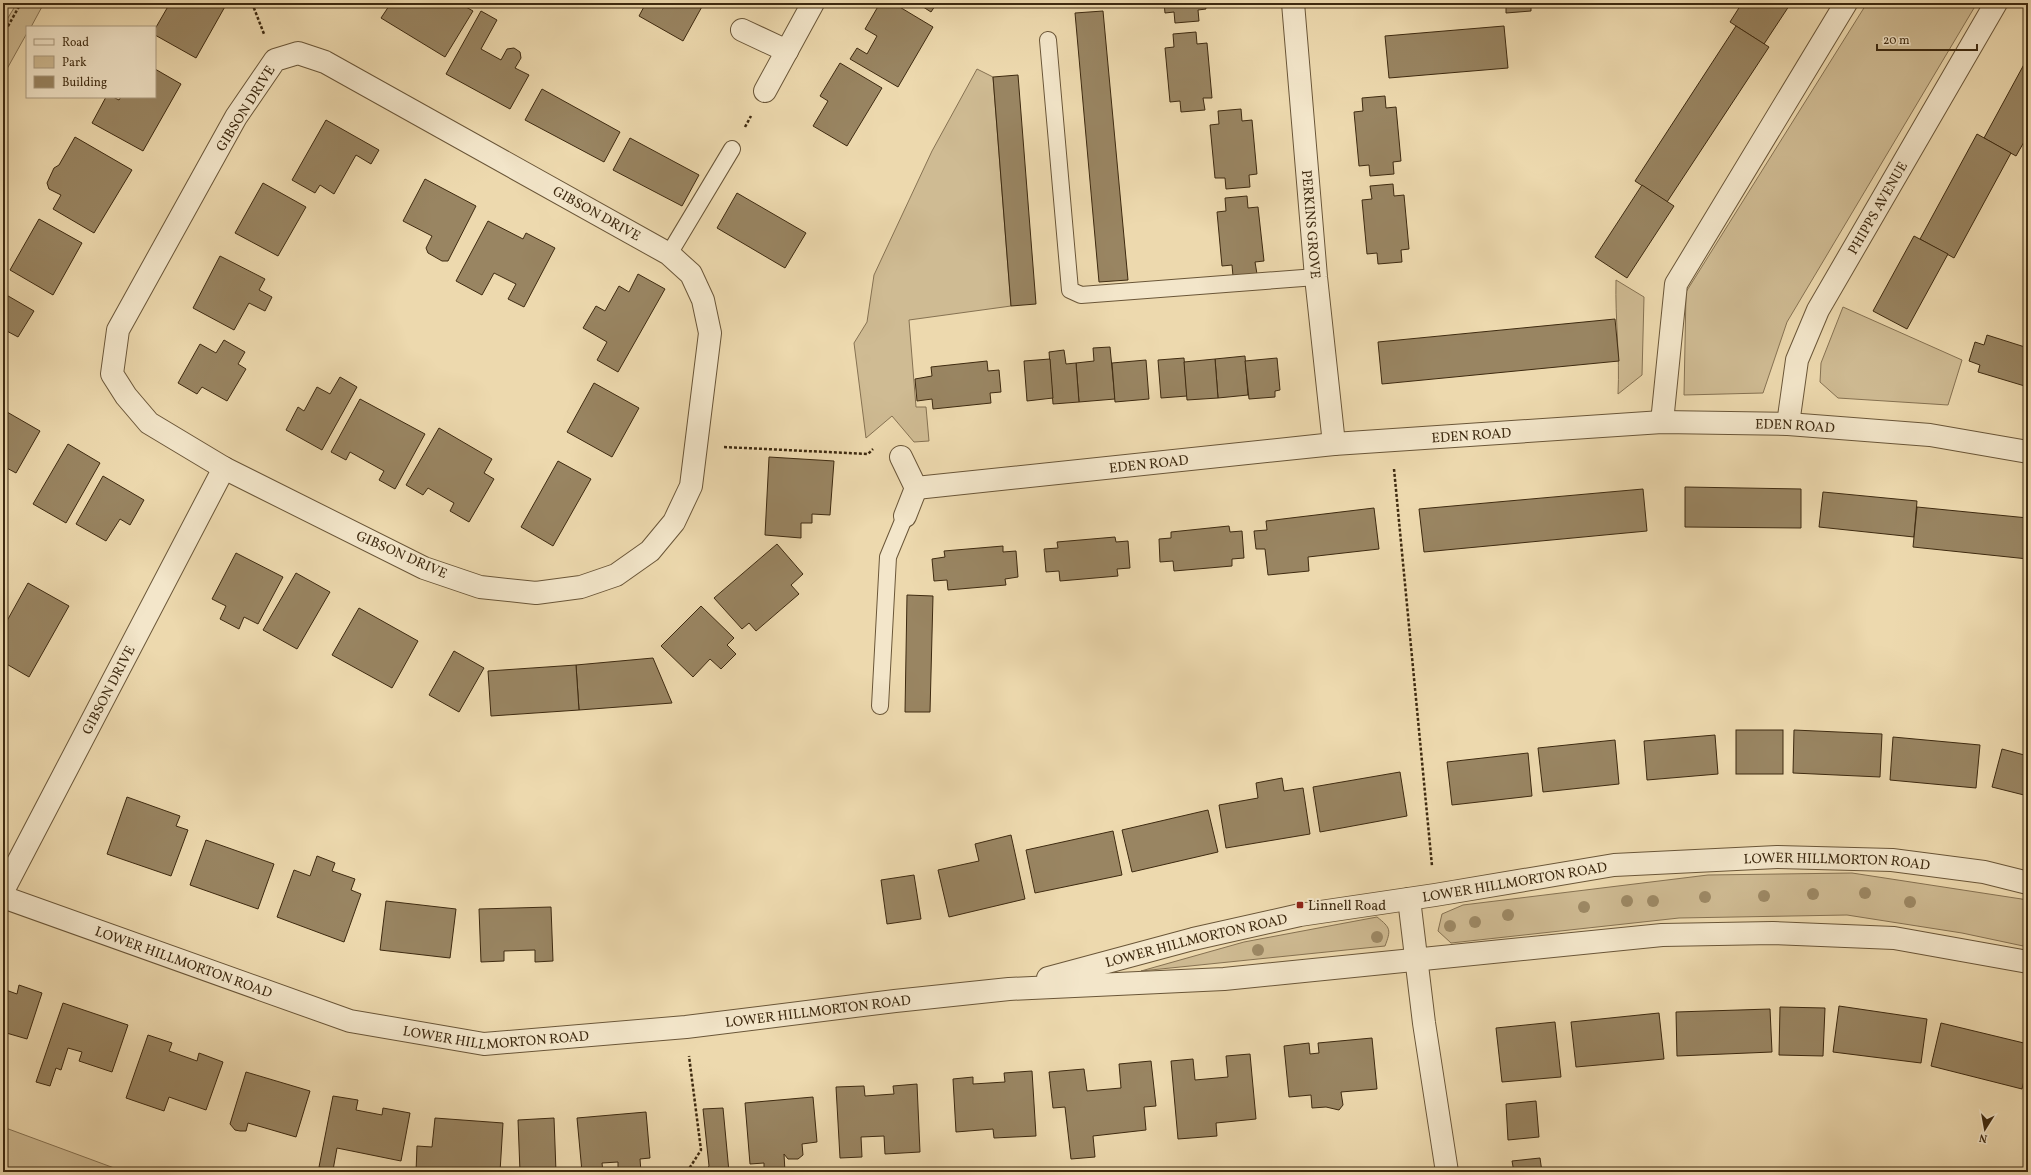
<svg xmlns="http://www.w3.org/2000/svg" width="2031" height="1175" font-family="Vollkorn,serif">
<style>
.green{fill:#cfbb93;stroke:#867252}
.building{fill:#998562;stroke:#3e2a10}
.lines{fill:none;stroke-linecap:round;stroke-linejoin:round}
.service-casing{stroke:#6a5638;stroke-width:18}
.minor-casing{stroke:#6a5638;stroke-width:24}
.path{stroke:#3e2a10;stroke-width:2.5;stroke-dasharray:3 2;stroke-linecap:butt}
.service{stroke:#f3e6ca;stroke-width:16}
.minor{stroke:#f3e6ca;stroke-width:22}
.tree{fill:#9d8965}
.poi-dot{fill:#8f2418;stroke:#f3e6ca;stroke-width:1.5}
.labels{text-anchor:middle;stroke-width:4;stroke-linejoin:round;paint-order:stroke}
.street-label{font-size:14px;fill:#3e2a10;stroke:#f3e6ca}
.poi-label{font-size:14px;fill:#3e2a10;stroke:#f3e6ca;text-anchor:start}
</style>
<rect width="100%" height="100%" fill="#edd9ae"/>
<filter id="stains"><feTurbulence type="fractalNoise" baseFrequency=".005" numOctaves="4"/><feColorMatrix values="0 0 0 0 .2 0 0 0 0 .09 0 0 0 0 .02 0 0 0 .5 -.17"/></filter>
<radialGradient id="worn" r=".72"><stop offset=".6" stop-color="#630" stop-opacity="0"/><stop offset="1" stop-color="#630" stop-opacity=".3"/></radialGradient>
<g class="green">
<path d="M17,3H44L31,27H27V33L3,76V26Z"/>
<path d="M1867,3H1977L1787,322L1763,393L1684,395L1686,292Z"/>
<path d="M977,69L993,77L1011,306L909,320L916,407H926L929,441L914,442L892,416L866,438L854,343L867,322L874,275L932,151Z"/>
<path d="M1616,280L1644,297L1642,375L1618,394C1620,355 1615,319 1616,280Z"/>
<path d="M1843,307L1962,360L1948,405L1838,398L1820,382L1821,363Z"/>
<path d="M1852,873L2028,900V947L1962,933L1847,915L1679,918L1451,943L1438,931L1442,914L1463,905L1708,875Z"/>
<path d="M1377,917C1391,928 1391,930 1385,946L1141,971L1244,942Z"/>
<path d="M3,1127L125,1172H3Z"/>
</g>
<g class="building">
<path d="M170,3H227L196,58L155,35V29Z"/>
<path d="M391,3H459L473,11L445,57L381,18Z"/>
<path d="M646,3H704L683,41L639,16Z"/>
<path d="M880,3H893L933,27L898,87L850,59L857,48L867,54L877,36L865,29Z"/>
<path d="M917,3H937L931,12Z"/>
<path d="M1164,3H1205L1206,9L1198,10L1199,21L1175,23L1174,12L1165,13Z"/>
<path d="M1506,3H1531V11L1506,13Z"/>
<path d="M1742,3H1791L1764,44L1730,22Z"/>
<path d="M481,11L497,20L481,49L501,60L507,49L514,48L520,52L521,58L515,68L529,75L510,109L446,74Z"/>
<path d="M1103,11L1128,280L1099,282L1075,13Z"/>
<path d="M1504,26L1508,68L1389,78L1385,36Z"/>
<path d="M1736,26L1769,47L1667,202L1635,181Z"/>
<path d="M1196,32L1197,44L1207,43L1212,98H1203L1205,110L1181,112L1180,101L1170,102L1165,48L1174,47L1173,34Z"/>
<path d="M2028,57V135L2016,156L1984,138Z"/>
<path d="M840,63L882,88L847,146L813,126L828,101L820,96Z"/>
<path d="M155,69L181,84L143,151L92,123L106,97H113L119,100L121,97H155Z"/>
<path d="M1018,75L1036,304L1011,306L993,77Z"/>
<path d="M542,89L620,132L604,162L525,120Z"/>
<path d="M1385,96L1386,108L1396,107L1401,161L1393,162L1394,174L1370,176L1369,165L1359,166L1354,112L1363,111L1362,98Z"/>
<path d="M1241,109L1242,121L1252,120L1257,174L1249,175L1250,187L1226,189L1225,178H1215L1210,125L1219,124L1218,111Z"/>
<path d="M326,120L379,150L371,164L356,155L334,194L320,185L315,193L292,180Z"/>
<path d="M1977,134L2011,153L1954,258L1920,239Z"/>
<path d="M75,137L132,170L94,233L53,209L61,195L49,189L47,183L54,168L59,165Z"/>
<path d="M630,138L699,175L682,206L613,170Z"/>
<path d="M425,179L476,206L448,261H442L428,253L426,248L432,236L403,221Z"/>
<path d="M263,183L306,207L278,256L235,233Z"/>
<path d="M1393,184L1394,196L1404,195L1409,249L1401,250L1402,262L1378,264L1377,253L1367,254L1362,200L1372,199L1370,186Z"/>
<path d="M1642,185L1674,206L1627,278L1595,257Z"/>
<path d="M737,193L806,233L785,268L717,228Z"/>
<path d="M1247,196L1248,208L1258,207L1264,261L1255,262L1257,274L1233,276L1232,265L1222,266L1217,212L1226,211L1225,198Z"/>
<path d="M39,219L82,243L53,295L10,270Z"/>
<path d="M488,221L523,239L526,233L555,248L524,307L508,299L516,284L494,273L482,295L456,281Z"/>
<path d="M1914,236L1948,254L1907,329L1873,311Z"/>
<path d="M220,256L265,279L259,290L272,297L265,311L249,303L234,330L193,308Z"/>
<path d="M638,274L665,289L618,372L597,360L607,342L583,328L596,306L605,311L619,286L629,292Z"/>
<path d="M3,293L34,311L18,337L3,329Z"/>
<path d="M1615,319L1619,361L1382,384L1378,342Z"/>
<path d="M1987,335L2028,348V387L1978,372L1980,365L1969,361L1975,342L1984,345Z"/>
<path d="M224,340L245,352L238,364L246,369L227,401L202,387L197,394L178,383L200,344L216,353Z"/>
<path d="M1110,347L1115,399L1079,402L1076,363L1094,361L1093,348Z"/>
<path d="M1064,350L1066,364L1076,363L1079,402L1053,404L1049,352Z"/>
<path d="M1245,356L1248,395L1218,398L1215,359Z"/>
<path d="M1184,358L1187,396L1161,398L1158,360Z"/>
<path d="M1277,358L1280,390L1275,391V397L1249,399L1245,361Z"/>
<path d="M1050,359L1053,398L1027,401L1024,361Z"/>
<path d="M1215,359L1218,398L1187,400L1184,362Z"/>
<path d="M1146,360L1149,399L1115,402L1112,363Z"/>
<path d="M987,361L988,371L999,370L1001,392L990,393L991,403L933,409L932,399L917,401L915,379L932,376L931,367Z"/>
<path d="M340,377L357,387L322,450L286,430L298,407L304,411L317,387L330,394Z"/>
<path d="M594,383L639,408L612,457L567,432Z"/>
<path d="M360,399L425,434L395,489L379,480L384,471L350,452L346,460L331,452Z"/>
<path d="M7,412L40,431L16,473L3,466V419Z"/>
<path d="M439,428L492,459L484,473L494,479L469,522L450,511L454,503L428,488L423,495L406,485Z"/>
<path d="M68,444L100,463L66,523L33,504Z"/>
<path d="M769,457L834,461L830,515L812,514V523H801V538L765,535Z"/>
<path d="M558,461L591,479L553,546L521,527Z"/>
<path d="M103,476L144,500L130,525L120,519L106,541L76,524Z"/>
<path d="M1685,487L1801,489V528L1685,527Z"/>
<path d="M1643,489L1647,531L1424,552L1419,509Z"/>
<path d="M1823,492L1917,501L1914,537L1819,527Z"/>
<path d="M1917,507L2028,518V559L1913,547Z"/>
<path d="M1374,508L1379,549L1308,557L1309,571L1268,575L1265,549H1256L1254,531L1267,530L1266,521Z"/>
<path d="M1229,526L1230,532L1242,531L1244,558L1232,559V566L1174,571L1173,561L1160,562L1159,539L1171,538V532Z"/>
<path d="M1115,537L1116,542L1128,541L1130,568L1117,569L1118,576L1060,581L1059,571L1046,572L1044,549L1058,548L1057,542Z"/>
<path d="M777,544L803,574L791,585L799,594L756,631L749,623L742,629L714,598Z"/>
<path d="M1003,546V552L1016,551L1018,577L1005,579L1006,585L948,590L947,580L934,581L932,559L945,557L944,551Z"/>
<path d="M236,553L283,577L258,624L244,617L239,629L220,619L226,606L212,599Z"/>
<path d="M296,573L330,592L297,649L263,630Z"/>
<path d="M28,583L69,606L29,677L3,662V628Z"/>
<path d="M907,595L933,596L930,712H905Z"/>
<path d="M701,606L734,638L727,645L736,654L721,669L710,659L693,677L661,646Z"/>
<path d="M359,608L418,641L392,688L332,655Z"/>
<path d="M454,651L484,668L459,712L429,695Z"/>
<path d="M653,658L672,703L579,710L576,665Z"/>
<path d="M576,665L579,710L491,716L488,671Z"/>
<rect x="1736" y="730" width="47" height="44"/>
<path d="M1794,730L1882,734L1880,777L1793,773Z"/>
<path d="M1715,735L1718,774L1647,780L1644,741Z"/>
<path d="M1893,737L1980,745L1976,788L1890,780Z"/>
<path d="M1615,740L1619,784L1543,792L1538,748Z"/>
<path d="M2002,749L2028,756V796L1992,787Z"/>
<path d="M1528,753L1532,796L1452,805L1447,762Z"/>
<path d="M1400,772L1407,816L1320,832L1313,787Z"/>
<path d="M1282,778L1284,791L1303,788L1310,834L1226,848L1219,805L1258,798L1256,783Z"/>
<path d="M127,797L180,816L176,826L188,830L171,876L107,854Z"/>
<path d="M1208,810L1218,852L1132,872L1122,830Z"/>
<path d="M1113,831L1122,875L1035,893L1026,850Z"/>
<path d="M1011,835L1025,899L949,917L938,870L979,861L975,844Z"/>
<path d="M206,840L274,864L258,909L190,885Z"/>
<path d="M317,856L335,863L332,871L355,879L351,890L361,894L344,942L277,917L294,870L310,876Z"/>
<path d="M914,875L921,919L887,924L881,880Z"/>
<path d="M386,901L456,909L450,958L380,950Z"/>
<path d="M551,907L553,961L535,962V950L504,951V961L481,962L479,909Z"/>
<path d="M19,985L42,993L27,1039L3,1032V989L17,994Z"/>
<path d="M63,1003L128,1025L112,1072L79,1061L82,1052L68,1048L61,1070L56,1068L50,1086L36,1082Z"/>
<path d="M1839,1006L1927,1019L1921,1063L1833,1052Z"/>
<path d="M1780,1007L1825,1008L1823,1056L1779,1055Z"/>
<path d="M1770,1009L1772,1052L1677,1056L1676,1012Z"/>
<path d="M1659,1013L1664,1059L1576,1067L1571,1022Z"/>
<path d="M1555,1022L1561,1077L1502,1082L1496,1028Z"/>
<path d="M1941,1023L2028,1044V1064L2022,1089L1931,1066Z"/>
<path d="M148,1035L172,1043L169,1051L197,1061L199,1053L223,1062L206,1110L169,1097L164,1111L126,1098Z"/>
<path d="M1372,1038L1377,1089L1341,1092L1343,1105L1339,1110L1326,1107L1312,1108L1311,1095L1289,1097L1284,1046L1309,1043L1310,1054L1319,1053L1318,1043Z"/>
<path d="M1250,1054L1256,1119L1216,1123L1217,1136L1178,1139L1171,1061L1193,1059L1195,1080L1228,1077L1226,1056Z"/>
<path d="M1151,1061L1156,1106L1144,1107L1146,1130L1093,1136L1095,1157L1071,1159L1065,1107L1053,1108L1049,1072L1084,1069L1087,1091L1121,1088L1119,1064Z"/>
<path d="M1032,1071L1036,1136L994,1138L993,1129L956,1132L953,1079L973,1077V1084L1005,1082L1004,1073Z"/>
<path d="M246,1072L310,1091L296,1137L248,1123L246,1131H240L235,1130L230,1124Z"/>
<path d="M917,1084L920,1152L885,1154L884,1136L861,1137L862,1157L840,1158L836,1087L864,1086L865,1096L894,1094L893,1086Z"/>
<path d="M333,1096L358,1100L356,1110L382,1115L383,1108L410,1113L401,1161L337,1148L333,1170L319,1167Z"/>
<path d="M813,1097L817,1142L802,1144L803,1155L798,1159H788L784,1154L785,1172H764V1163L750,1164L745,1103Z"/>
<path d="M1536,1101L1539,1137L1508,1140L1506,1104Z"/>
<path d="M723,1108L729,1172H704L709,1166L703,1109Z"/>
<path d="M646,1112L650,1158L640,1159L641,1172H618V1162L602,1163L603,1172H582L577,1118Z"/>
<path d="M435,1118L503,1123L500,1172H416L417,1146L432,1147Z"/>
<path d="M554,1118L556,1172H520L518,1120Z"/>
<path d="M1540,1158L1542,1172H1514L1512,1161Z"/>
</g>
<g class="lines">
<g class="service-casing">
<g id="service">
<path d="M1048,40L1070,290L1081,295L1316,277"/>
<path d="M669,254L732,149"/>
<path d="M880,706L888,557L905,516"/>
</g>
</g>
<g class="minor-casing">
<g id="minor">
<path id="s1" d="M1293,3L1316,277L1334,444"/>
<path d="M742,30L787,51"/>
<path d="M298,53L325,62L669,254L691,274L703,300L710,333L691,486L674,522L650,551L616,575L581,587L536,593L480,587L424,568L224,468L149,423L126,396L112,374L118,330L236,117L275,60Z"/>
<path d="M765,91L813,3"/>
<path d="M1662,422L1676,284L1846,3"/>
<path id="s2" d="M1788,424L1797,360L1818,310L1996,3"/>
<path d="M901,457L916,488L905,516"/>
<path id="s3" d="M916,488L1334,444L1662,422L1788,424L1930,435L2028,452"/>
<path id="s4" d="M3,891L224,468"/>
<path id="s5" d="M3,897L350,1021L484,1044L686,1027L895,1001L1009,989L1224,979L1662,935L1773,933L1894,938L2028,962"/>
<path d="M1409,899L1424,1023L1447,1172"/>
<path id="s6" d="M1048,978L1193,939L1300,915L1435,895L1614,865L1777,857L1892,860L1984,872L2028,883"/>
</g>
</g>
<g class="path">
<path d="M252,3L264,34"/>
<path d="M3,35L21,3"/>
<path d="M745,127L751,116"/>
<path d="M724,447L868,454L873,449"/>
<path d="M1394,469L1432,866"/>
<path d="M687,1172L701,1150L689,1056"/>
</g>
<use href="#service" class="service"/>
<use href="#minor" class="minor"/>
</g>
<g class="tree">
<circle cx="1865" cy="893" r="6"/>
<circle cx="1813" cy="894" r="6"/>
<circle cx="1764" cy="896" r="6"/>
<circle cx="1705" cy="897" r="6"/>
<circle cx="1627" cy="901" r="6"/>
<circle cx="1653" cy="901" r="6"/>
<circle cx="1910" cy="902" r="6"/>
<circle cx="1584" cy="907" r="6"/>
<circle cx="1508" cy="915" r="6"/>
<circle cx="1475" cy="922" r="6"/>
<circle cx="1450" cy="926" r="6"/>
<circle cx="1377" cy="937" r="6"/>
<circle cx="1258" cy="950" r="6"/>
</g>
<rect class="poi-dot" x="1296" y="901" width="8" height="8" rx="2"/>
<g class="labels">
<g class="street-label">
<text transform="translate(245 108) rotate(-58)" y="5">GIBSON DRIVE</text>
<text dy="5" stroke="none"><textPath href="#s2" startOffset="237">PHIPPS AVENUE</textPath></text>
<text transform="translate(597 213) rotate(29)" y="5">GIBSON DRIVE</text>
<text dy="5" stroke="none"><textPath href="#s1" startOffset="222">PERKINS GROVE</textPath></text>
<text dy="5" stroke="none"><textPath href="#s3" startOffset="882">EDEN ROAD</textPath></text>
<text dy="5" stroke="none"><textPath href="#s3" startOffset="558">EDEN ROAD</textPath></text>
<text dy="5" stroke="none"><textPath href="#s3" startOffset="234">EDEN ROAD</textPath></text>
<text transform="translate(402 554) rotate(24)" y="5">GIBSON DRIVE</text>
<text dy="5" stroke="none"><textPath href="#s4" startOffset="227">GIBSON DRIVE</textPath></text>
<text dy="5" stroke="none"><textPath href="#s6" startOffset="801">LOWER HILLMORTON ROAD</textPath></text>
<text dy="5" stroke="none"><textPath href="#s6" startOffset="477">LOWER HILLMORTON ROAD</textPath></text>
<text dy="5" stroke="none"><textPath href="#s6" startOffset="153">LOWER HILLMORTON ROAD</textPath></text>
<text dy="5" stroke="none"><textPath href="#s5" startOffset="192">LOWER HILLMORTON ROAD</textPath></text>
<text dy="5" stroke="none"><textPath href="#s5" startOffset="840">LOWER HILLMORTON ROAD</textPath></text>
<text dy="5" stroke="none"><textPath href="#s5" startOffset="516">LOWER HILLMORTON ROAD</textPath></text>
</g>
<g class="poi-label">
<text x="1308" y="910">Linnell Road</text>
</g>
</g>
<rect width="2031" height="1175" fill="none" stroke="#edd9ae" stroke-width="16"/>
<rect x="4" y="4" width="2023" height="1167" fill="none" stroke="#3e2a10" stroke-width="2"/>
<rect x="8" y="8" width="2015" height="1159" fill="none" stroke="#3e2a10"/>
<rect x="26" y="26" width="130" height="72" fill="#f3e6ca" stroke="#ab9b80"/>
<rect x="34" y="39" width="20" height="6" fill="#f3e6ca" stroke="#ab9b80"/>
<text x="62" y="46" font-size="12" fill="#3e2a10">Road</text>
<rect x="34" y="56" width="20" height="12" fill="#cfbb93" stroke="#ab9b80"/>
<text x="62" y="66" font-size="12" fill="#3e2a10">Park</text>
<rect x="34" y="76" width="20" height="12" fill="#998562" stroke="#ab9b80"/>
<text x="62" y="86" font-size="12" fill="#3e2a10">Building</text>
<g transform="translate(1985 1129) rotate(191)" stroke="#f3e6ca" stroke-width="3" paint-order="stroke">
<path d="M0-3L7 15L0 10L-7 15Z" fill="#3e2a10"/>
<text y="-6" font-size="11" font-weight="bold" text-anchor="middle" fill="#3e2a10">N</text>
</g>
<path d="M1877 44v6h100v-6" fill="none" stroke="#3e2a10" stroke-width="2"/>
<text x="1883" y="44" font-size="12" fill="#3e2a10" stroke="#f3e6ca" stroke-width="3" paint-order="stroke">20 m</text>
<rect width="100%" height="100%" filter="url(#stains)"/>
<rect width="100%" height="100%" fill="url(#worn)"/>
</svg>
